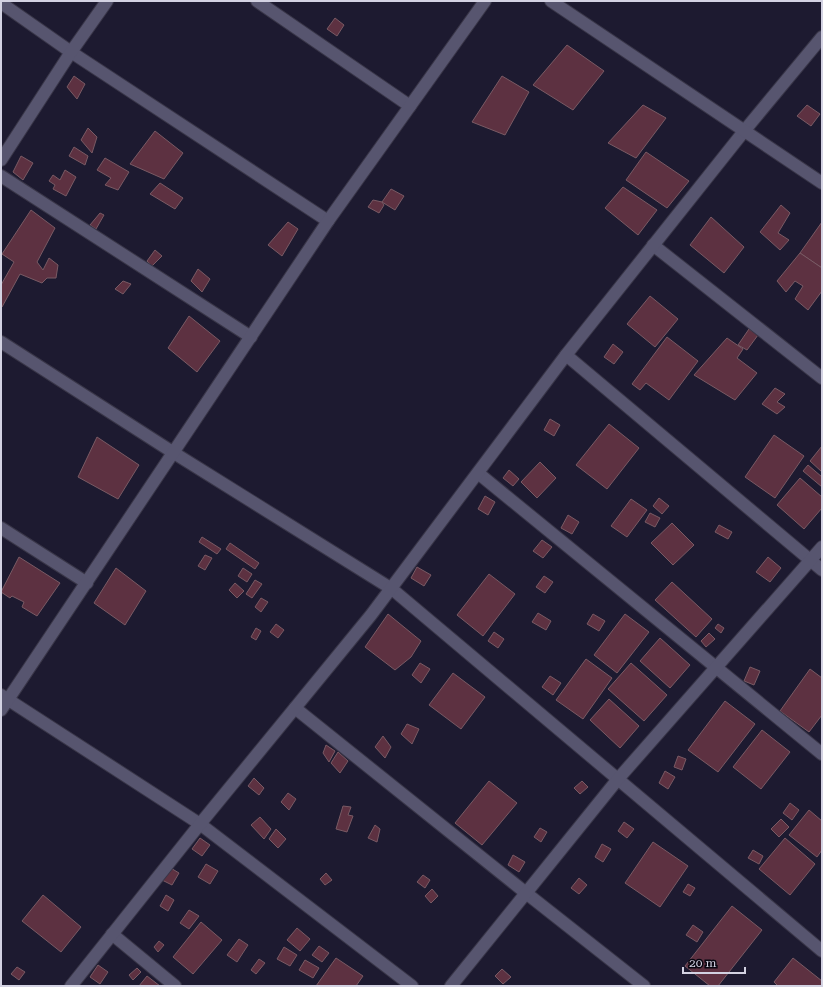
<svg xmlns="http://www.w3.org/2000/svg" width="823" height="987" font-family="'Roboto Serif',serif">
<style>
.building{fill:#5d3141;stroke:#795a64}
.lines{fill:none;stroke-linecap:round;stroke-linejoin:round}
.minor-casing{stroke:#393648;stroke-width:14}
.tertiary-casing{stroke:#393648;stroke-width:14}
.minor{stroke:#57556f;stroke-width:12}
.tertiary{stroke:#57556f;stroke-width:12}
</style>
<rect width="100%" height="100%" fill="#1d1a30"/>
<g class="building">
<path d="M335,18L344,25L337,36L327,29Z"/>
<path d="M567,45L604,71L573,110L533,85Z"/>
<path d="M74,76L85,84L77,99L67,87Z"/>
<path d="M502,76L529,92L505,135L472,122Z"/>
<path d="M643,105L666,118L636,158L608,143Z"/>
<path d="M807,105L820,114L811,126L797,116Z"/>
<path d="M88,128L97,137L92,153L81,140Z"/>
<path d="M155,131L183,153L164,179L130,164Z"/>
<path d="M74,147L88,156L85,165L69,156Z"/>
<path d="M646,152L689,181L667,208L626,180Z"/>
<path d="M21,156L33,163L23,180L13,172Z"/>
<path d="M105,158L129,172L118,190L105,185L111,178L97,170Z"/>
<path d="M65,170L76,177L66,196L53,189L55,185L49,181L53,175L60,180Z"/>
<path d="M160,183L183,198L175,209L150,194Z"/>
<path d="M623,187L657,210L638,235L605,208Z"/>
<path d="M391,189L404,196L395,210L382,202Z"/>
<path d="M373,200L382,202L384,205L379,213L368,207Z"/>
<path d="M781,205L790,213L778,233L789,240L780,250L760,232Z"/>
<path d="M31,210L55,228L37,262L43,270L49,258L58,265L56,278H47L42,283L20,274L2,307L1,306V285L14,262L2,254Z"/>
<path d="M100,213L104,215L96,229L90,225Z"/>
<path d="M711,217L744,247L724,273L690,245Z"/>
<path d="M288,222L298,229L282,256L268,245Z"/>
<path d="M822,222V268L800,253Z"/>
<path d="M155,250L162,256L152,266L147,261Z"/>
<path d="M800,253L822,268V291L808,310L795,299L803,286L795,281L786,292L777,281Z"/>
<path d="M198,269L210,279L202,292L191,281Z"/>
<path d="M123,281L131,284L123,294L115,289Z"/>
<path d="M650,296L678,319L655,347L627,324Z"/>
<path d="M189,316L220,341L197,372L168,348Z"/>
<path d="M749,329L758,335L747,350L738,345Z"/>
<path d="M667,337L698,361L669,400L646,383L640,390L632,384Z"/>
<path d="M727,338L743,349L737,358L757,373L735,400L694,375Z"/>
<path d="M613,344L623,352L614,364L604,357Z"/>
<path d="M775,388L785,394L777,402L785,407L777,414L762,404Z"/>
<path d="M550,419L560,425L554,436L544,430Z"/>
<path d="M609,424L639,448L607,489L576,465Z"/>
<path d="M774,435L804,456L775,498L745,477Z"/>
<path d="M97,437L139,465L118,499L78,477Z"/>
<path d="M822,446V472L810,461Z"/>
<path d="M540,462L556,478L537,498L521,482Z"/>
<path d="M808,465L822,477V487L803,471Z"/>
<path d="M509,470L519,479L513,486L503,478Z"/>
<path d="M800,478L822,497V508L804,529L777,505Z"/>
<path d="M485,496L495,502L488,515L478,509Z"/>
<path d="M659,498L669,506L662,514L653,506Z"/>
<path d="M631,499L647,510L627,537L611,526Z"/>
<path d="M650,513L660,518L655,527L645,522Z"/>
<path d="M568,515L579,522L572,534L561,528Z"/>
<path d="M672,523L694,545L673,565L651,543Z"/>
<path d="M719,525L732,532L728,539L715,532Z"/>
<path d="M202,537L221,549L217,554L199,542Z"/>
<path d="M542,540L552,547L543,558L533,551Z"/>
<path d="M230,543L259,563L255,569L226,549Z"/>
<path d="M205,555L212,558L205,570L198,566Z"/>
<path d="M19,557L60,583L37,616L22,607L24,602L12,596L10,598L1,592Z"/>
<path d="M768,557L781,568L770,582L756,572Z"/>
<path d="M417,567L431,575L424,586L411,578Z"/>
<path d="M116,568L146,591L125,625L94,603Z"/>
<path d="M243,568L252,574L247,582L238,576Z"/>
<path d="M489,574L515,594L483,636L457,615Z"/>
<path d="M544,576L553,582L545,593L536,587Z"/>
<path d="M255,580L262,584L252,598L246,594Z"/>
<path d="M672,582L712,619L696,637L655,600Z"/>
<path d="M235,583L244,591L237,598L229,590Z"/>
<path d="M261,598L268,602L261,612L255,607Z"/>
<path d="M538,613L551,621L546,630L532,622Z"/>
<path d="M388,614L421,641L411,657L395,670L365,647Z"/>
<path d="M593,614L605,621L599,631L587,624Z"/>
<path d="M625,614L649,632L617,673L594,655Z"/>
<path d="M276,624L284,630L278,638L270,632Z"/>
<path d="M718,624L724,628L721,633L715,628Z"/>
<path d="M256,628L261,631L256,640L251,637Z"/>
<path d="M494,632L504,639L498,648L488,641Z"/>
<path d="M709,633L715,639L706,647L701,641Z"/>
<path d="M660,638L690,665L670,688L640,661Z"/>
<path d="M586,659L612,678L583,719L556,700Z"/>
<path d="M420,663L430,669L421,683L412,675Z"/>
<path d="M631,663L667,695L644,721L608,689Z"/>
<path d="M750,667L760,671L754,685L744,681Z"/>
<path d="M810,669L822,678V715L809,732L780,711Z"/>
<path d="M453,673L485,697L461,729L429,705Z"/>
<path d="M550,676L561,683L553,695L542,687Z"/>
<path d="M609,699L639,726L620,748L590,720Z"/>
<path d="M725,701L755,724L718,772L688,750Z"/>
<path d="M407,724L419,729L412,744L401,734Z"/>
<path d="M762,730L790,752L761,789L733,767Z"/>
<path d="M383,736L391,747L385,758L375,747Z"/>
<path d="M326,745L335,751L329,762L323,753Z"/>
<path d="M338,752L348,761L340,773L331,763Z"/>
<path d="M678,756L686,759L682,770L674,767Z"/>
<path d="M665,771L675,777L668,789L659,783Z"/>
<path d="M254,778L264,788L259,795L248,786Z"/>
<path d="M489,781L517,803L482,845L455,823Z"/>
<path d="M582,781L588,787L580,794L574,788Z"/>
<path d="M288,793L296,799L289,810L281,802Z"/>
<path d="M790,803L799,810L792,820L783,813Z"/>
<path d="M343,806L351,807L348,815L353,816L347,832L336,829Z"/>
<path d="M809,810L822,821V850L817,857L789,835Z"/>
<path d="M260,817L271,829L264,839L251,825Z"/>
<path d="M781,819L789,827L779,837L771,829Z"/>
<path d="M624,822L634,829L627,838L618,831Z"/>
<path d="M375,825L380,829L377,842L368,838Z"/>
<path d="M540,828L547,832L541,842L534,837Z"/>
<path d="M276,829L286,839L278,848L269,839Z"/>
<path d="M200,838L210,845L202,856L192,849Z"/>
<path d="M785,838L815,864L790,895L759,869Z"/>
<path d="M653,842L688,866L660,907L625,883Z"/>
<path d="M602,844L611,849L603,862L595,857Z"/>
<path d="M753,850L763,856L759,864L748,858Z"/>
<path d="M513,855L525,862L519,872L508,865Z"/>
<path d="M206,864L218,871L210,884L198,877Z"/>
<path d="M169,867L179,873L172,885L162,880Z"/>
<path d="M326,873L332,880L325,885L320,879Z"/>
<path d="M423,875L430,880L425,888L417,882Z"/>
<path d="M579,878L587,885L579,894L571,888Z"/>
<path d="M688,884L695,888L690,896L683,892Z"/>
<path d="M432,889L438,896L431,903L425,896Z"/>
<path d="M43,895L81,927L61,952L22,921Z"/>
<path d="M166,895L174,900L168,911L160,906Z"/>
<path d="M732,906L762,930L718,986H710L685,966Z"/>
<path d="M189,910L199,916L189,929L180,923Z"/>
<path d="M201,922L222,940L193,974L173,957Z"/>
<path d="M693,925L703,932L697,942L686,935Z"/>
<path d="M297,928L310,939L300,951L287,940Z"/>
<path d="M239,939L248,945L237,962L227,955Z"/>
<path d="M159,941L164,945L158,952L154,947Z"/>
<path d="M319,946L329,953L322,962L312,955Z"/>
<path d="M284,947L297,955L290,966L277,959Z"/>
<path d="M336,958L363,976L356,986H316Z"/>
<path d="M793,958L822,981V986H778L774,982Z"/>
<path d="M259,959L265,963L256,974L251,970Z"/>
<path d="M305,960L319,968L313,978L299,970Z"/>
<path d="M98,965L108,972L100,984L90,977Z"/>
<path d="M17,967L25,972L19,980L11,974Z"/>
<path d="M137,968L141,972L133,980L129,975Z"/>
<path d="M502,969L511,977L503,984L495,976Z"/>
<path d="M147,976L160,986H139Z"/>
</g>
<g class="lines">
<g class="minor-casing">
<g id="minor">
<path d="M257,1L410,106"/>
<path d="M1,3L71,52L328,221"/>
<path d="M1,160L71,52L107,1"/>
<path d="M1,176L251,337"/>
<path d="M653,245L822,378"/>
<path d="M1,342L174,453L392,589L822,951"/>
<path d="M566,355L822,570"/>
<path d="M478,473L822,754"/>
<path d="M1,528L87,583"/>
<path d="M1,695L200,824L412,986"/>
<path d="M295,708L526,893L644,986"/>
<path d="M1,710L328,221L485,1"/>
<path d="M112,934L175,986"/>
<path d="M71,986L200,824L371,615L566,355L745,130L822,37"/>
<path d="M451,986L618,779L822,547"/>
</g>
</g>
<g class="tertiary-casing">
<path id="tertiary" d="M551,1L822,183"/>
</g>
<use href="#minor" class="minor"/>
<use href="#tertiary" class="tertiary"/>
</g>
<rect width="823" height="987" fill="none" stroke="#d3d2e2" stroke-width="4"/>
<path d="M683 967v6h62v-6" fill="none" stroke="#d3d2e2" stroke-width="2"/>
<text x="689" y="967" font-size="12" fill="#d3d2e2" stroke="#080610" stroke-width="3" paint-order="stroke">20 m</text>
</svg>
